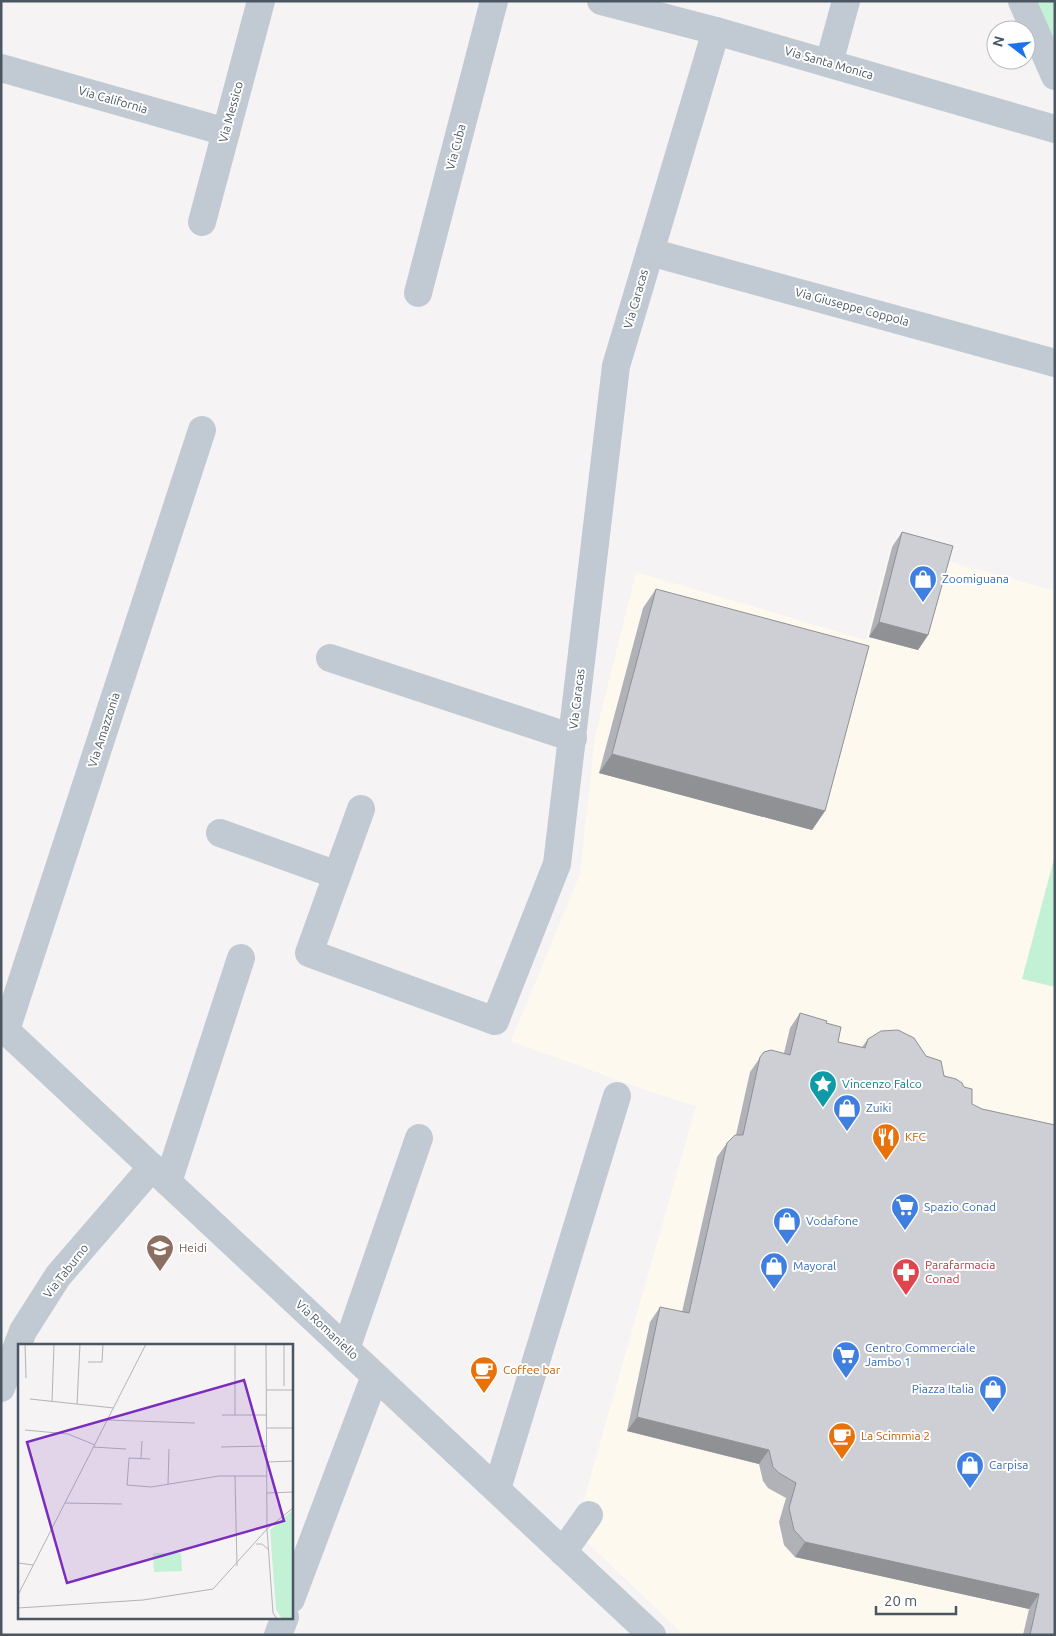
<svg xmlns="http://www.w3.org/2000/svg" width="1056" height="1636" font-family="Ubuntu,sans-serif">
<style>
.commercial{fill:#fdf9ef}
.green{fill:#c3f1d5}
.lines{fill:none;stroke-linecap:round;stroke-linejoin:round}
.minor{stroke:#c1cad2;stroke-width:28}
.wall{fill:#b0b2b7}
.shaded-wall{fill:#909195}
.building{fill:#cdcfd5;stroke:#909195}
.labels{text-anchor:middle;stroke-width:4;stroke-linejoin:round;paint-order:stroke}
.street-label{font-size:12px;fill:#4a5661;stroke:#fff}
.shop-label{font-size:12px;fill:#366cbe;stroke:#fff;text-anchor:start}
.culture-label{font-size:12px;fill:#0d838f;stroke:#fff;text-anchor:start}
.food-label{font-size:12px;fill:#c56008;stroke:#fff;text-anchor:start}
.education-label{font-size:12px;fill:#785e54;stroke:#fff;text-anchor:start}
.health-label{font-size:12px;fill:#be3a42;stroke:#fff;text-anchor:start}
.inset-road{fill:none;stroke:#b1b4b9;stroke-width:1}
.view{fill:#7b2cbf;fill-opacity:0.15;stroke:#7b2cbf;stroke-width:2.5}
.inset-edge{fill:none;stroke:#4a5661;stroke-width:2.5}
</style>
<rect width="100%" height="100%" fill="#f5f3f3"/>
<path class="commercial" d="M891,545L1055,591V1635H684L575,1531L696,1106L648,1091L511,1041L580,874L595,736L636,572L866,640Z"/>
<g class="green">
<path d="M1036,1H1055V42Z"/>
<path d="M1055,855V987L1022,979Z"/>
</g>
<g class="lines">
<g class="minor">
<path d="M601,1L716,31L1055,129"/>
<path d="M1022,1L1055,76"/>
<path d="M829,63L846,1"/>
<path d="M1,68L226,132"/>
<path d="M202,222L261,1"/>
<path d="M650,252L1055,363"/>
<path d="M418,293L494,1"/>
<path d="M330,658L573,738"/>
<path d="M361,809L309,953L495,1021L557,864L616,366L716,31"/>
<path d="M220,833L337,875"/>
<path d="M1,1026L652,1635"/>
<path d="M6,1030L202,430"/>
<path d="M168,1182L241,958"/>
<path d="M346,1349L419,1138"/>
<path d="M1,1388L23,1331L58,1276L152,1167"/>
<path d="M497,1489L617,1096"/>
<path d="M563,1552L589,1515"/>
<path d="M291,1599L375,1376"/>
<path d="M278,1635L285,1617"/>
</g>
</g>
<g class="wall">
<path d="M902,532L928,635L918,650L869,637L892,547Z"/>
<path d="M656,589L825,811L812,830L599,773L643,608Z"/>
<path d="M800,1013L826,1023L838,1042L862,1047L868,1039L926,1056L972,1104L1055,1635H1023L1029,1609L795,1557L784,1545L779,1522L786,1498L768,1488L763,1481L759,1464L627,1431L650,1322L660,1307L682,1312L717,1157L727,1143L736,1135L750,1072L764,1052L784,1053L790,1028Z"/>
</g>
<g class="shaded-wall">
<path d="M879,622L928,635L918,650L869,637Z"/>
<path d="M612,754L825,811L812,830L599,773Z"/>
<path d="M637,1417L769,1450L759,1464L627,1431Z"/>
<path d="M805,1542L1039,1594L1029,1609L795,1557Z"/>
</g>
<g class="building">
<path d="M902,532L953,546L928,635L879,622Z"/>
<path d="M656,589L869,646L825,811L612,754Z"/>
<path d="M800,1013L827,1021L826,1023L841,1027L838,1042L865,1048L868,1039L881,1031L898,1030L914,1038L926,1056L941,1061L944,1076L956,1079L962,1083L964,1087L972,1089V1104L982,1109L1055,1125V1635H1030L1039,1594L805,1542L794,1530L789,1508L796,1483L779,1473L773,1467L769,1450L637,1417L660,1307L689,1313L727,1143L735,1135H743L760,1057L764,1052L771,1050L790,1055Z"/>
</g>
<defs>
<g id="shop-pin" transform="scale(1.4375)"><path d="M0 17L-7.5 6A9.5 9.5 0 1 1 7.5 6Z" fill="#3f7fe0" stroke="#fff"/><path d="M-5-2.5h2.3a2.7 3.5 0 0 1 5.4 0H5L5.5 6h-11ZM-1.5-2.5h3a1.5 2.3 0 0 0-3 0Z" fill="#fff"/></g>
<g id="sight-pin" transform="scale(1.4375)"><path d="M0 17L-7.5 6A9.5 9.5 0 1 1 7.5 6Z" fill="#0f9aa8" stroke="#fff"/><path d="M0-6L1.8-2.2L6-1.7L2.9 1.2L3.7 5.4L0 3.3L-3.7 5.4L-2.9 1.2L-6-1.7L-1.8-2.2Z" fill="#fff"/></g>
<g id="restaurant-pin" transform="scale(1.4375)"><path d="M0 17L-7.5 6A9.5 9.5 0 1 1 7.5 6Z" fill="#e8710a" stroke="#fff"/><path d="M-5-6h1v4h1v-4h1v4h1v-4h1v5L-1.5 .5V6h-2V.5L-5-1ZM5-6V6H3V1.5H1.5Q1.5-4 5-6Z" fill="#fff"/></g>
<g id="supermarket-pin" transform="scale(1.4375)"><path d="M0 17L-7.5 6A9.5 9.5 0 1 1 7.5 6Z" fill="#3f7fe0" stroke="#fff"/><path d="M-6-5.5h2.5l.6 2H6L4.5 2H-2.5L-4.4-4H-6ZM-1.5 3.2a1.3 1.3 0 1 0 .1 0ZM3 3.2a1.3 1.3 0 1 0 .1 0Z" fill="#fff"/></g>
<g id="school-pin" transform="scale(1.4375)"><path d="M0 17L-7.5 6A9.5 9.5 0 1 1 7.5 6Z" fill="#8d6e63" stroke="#fff"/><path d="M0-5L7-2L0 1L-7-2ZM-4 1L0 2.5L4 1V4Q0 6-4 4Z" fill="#fff"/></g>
<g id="pharmacy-pin" transform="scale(1.4375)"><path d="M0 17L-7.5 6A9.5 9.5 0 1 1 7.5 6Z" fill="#e0444e" stroke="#fff"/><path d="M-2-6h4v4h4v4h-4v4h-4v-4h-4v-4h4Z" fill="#fff"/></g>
<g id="cafe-pin" transform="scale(1.4375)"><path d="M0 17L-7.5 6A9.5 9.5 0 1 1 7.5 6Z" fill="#e8710a" stroke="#fff"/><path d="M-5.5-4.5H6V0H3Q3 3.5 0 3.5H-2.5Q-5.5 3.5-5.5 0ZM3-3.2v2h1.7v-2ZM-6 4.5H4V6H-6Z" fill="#fff"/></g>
</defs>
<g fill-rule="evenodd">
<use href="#shop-pin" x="923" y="579"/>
<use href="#sight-pin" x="823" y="1084"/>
<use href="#shop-pin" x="847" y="1108"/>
<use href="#restaurant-pin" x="886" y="1137"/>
<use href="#supermarket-pin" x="905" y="1207"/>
<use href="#shop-pin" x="787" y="1221"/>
<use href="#school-pin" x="160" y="1248"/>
<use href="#shop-pin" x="774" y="1266"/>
<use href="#pharmacy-pin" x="906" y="1272"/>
<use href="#supermarket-pin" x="846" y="1355"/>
<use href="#cafe-pin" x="484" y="1370"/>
<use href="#shop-pin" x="993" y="1389"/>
<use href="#cafe-pin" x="842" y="1436"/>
<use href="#shop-pin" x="970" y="1465"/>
</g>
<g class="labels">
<g class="street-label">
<text transform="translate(829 63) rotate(16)" y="4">Via Santa Monica</text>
<text transform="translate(113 100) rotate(16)" y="4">Via California</text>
<text transform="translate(231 112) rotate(-75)" y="4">Via Messico</text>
<text transform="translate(456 147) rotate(-75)" y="4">Via Cuba</text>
<text transform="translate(636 299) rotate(-74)" y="4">Via Caracas</text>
<text transform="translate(852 307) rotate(15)" y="4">Via Giuseppe Coppola</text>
<text transform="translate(577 699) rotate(-83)" y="4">Via Caracas</text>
<text transform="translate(104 730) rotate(-72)" y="4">Via Amazzonia</text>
<text transform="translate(66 1271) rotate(-52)" y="4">Via Taburno</text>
<text transform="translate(327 1330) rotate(43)" y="4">Via Romaniello</text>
</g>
<g class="shop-label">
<text x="942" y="583">Zoomiguana</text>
<text x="866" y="1112">Zuiki</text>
<text x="924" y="1211">Spazio Conad</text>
<text x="806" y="1225">Vodafone</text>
<text x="793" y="1270">Mayoral</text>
<text x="865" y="1352">Centro Commerciale<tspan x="865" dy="14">Jambo 1</tspan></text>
<text x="974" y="1393" text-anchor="end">Piazza Italia</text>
<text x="989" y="1469">Carpisa</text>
</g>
<g class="culture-label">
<text x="842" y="1088">Vincenzo Falco</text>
</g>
<g class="food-label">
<text x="905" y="1141">KFC</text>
<text x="503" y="1374">Coffee bar</text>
<text x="861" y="1440">La Scimmia 2</text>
</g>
<g class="education-label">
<text x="179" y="1252">Heidi</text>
</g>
<g class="health-label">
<text x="925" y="1269">Parafarmacia<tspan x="925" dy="14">Conad</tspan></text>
</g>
</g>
<g transform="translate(18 1344)">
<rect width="275" height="275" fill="#f5f3f3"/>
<path d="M275,166V275H264L258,265L252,186ZM135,209H163L164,227L136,228Z" fill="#c3f1d5"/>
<path class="inset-road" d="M7,0L8,34M217,0V71M248,0L249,185L255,269L259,275M70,18H84L85,0M266,42V0M248,46H275M12,55L96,64M34,58L36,0M59,60L62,0M204,71H249M89,76L177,79M249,84H275M7,86L50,90L77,101M75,103L108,105M203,103L249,102M123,114L124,97M132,115L111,114L109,141L133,143L201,132H249M249,118L275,117M217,132L219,222M150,140L151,105M249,149L275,148M47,159L104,160M238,200H244L251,206M0,219L15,221M0,251L128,0M0,264L125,256L195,245L249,185L275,164"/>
<path class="view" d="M226,36L266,177L49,239L9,98Z"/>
<rect width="275" height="275" class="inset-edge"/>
</g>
<rect width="1056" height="1636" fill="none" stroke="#4a5661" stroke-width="5"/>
<g transform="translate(1011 45) rotate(286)"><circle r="24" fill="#ffffff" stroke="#b7bbc0"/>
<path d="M0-4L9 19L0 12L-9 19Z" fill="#1a73e8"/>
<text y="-8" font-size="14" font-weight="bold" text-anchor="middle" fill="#4a5661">N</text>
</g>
<path d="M876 1606v8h80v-8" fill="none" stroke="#4a5661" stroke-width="2.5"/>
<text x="884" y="1606" font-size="15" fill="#4a5661" stroke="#ffffff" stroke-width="4" paint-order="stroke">20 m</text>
</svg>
